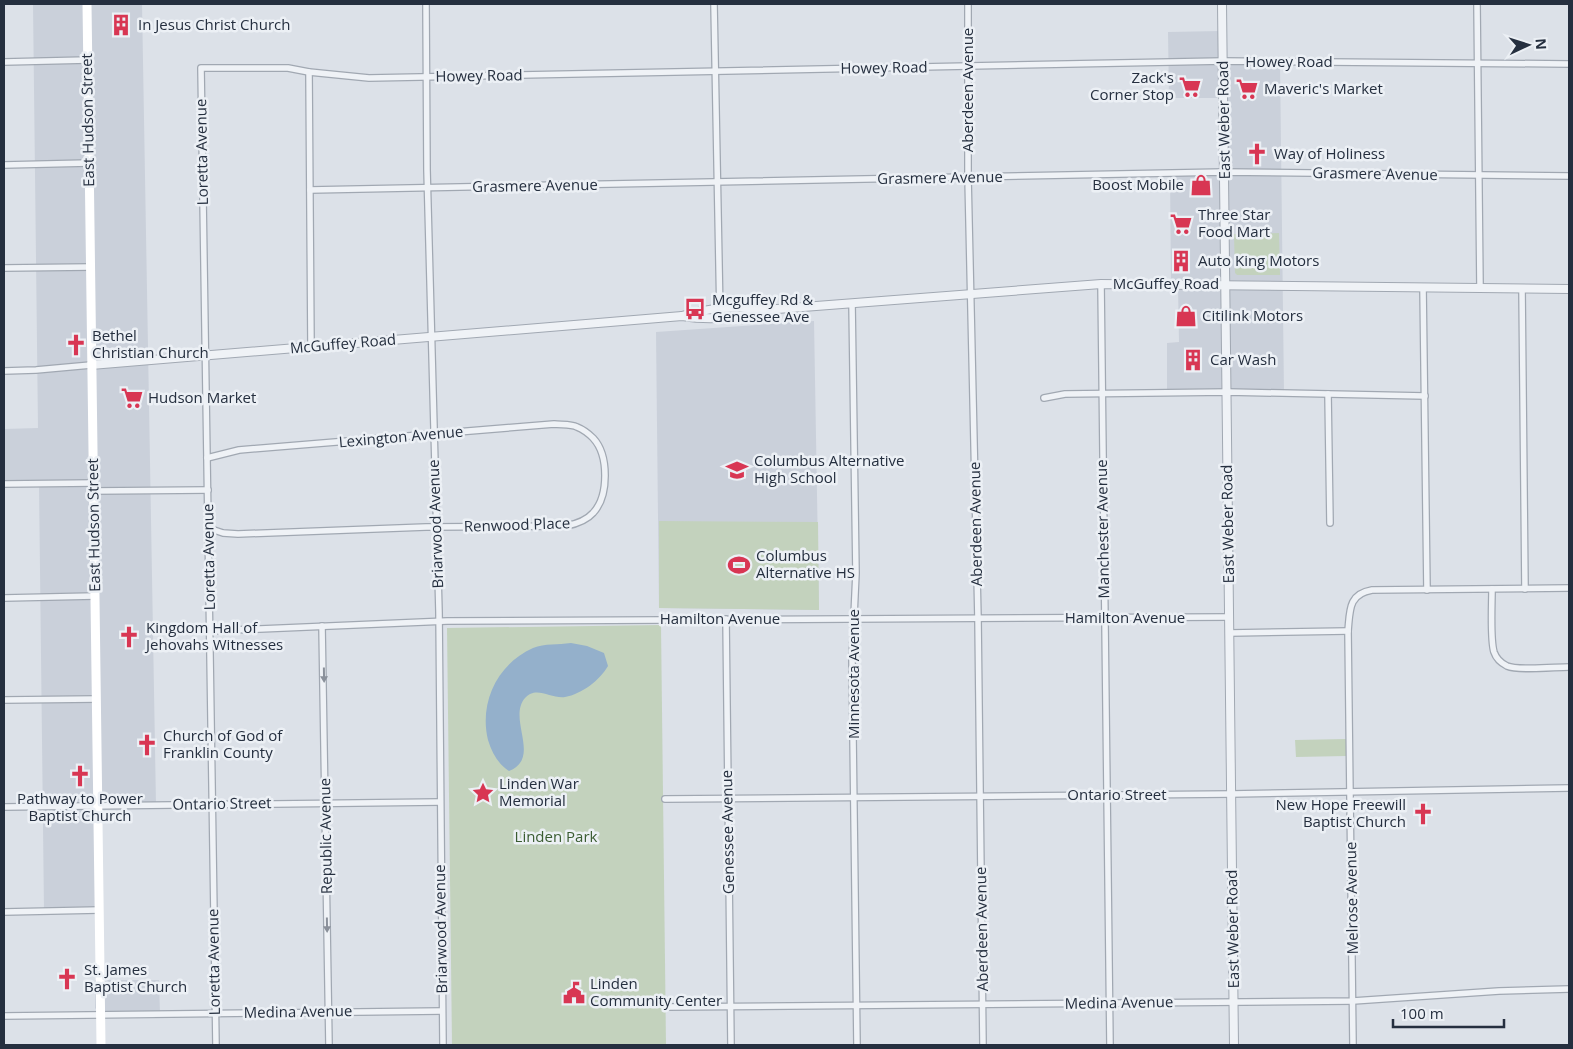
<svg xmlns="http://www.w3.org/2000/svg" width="1573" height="1049" font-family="'Open Sans',sans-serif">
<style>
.built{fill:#cad0da}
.green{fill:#c3d2bd}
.water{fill:#94b0cb}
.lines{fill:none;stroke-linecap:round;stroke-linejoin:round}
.minor-casing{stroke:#a1a8b2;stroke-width:8}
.tertiary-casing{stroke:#a1a8b2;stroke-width:10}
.minor{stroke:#eff2f6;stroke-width:5.5}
.tertiary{stroke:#eff2f6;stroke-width:8}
.secondary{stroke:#fff;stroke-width:9}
.oneway{fill:#8a909a}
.labels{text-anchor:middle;stroke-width:5;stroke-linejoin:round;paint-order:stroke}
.poi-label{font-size:15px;fill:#252f3f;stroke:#ecf0f5;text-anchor:start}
.street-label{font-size:15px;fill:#252f3f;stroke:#ecf0f5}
.park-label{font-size:15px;fill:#3a5c31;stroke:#ecf0f5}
</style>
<rect width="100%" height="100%" fill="#dce1e8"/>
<g class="built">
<path d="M33,4H142L156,805H97L99,910L44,911L39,484L4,485V429L38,428Z"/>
<path d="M1221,31L1222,62H1280L1284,394L1167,395V343L1179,342L1178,285H1171L1170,172H1224L1223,98H1169L1168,32Z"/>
<path d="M814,321L819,610L659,608L656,332Z"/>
<path d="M95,980H159L160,1014L101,1016L95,1008Z"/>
</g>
<g class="green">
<path d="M1279,233L1280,275H1237L1235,273L1234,234Z"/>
<path d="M659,521L818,522L819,610L659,608Z"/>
<path d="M661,625L666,1045H452L447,628Z"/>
<path d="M1346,739V756L1296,757L1295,740Z"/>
</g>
<path class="water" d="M571,643L587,646L604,653L608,666C600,680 582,694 565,697C551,699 536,685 525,698C507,719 542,758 509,771C498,764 492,753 488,740C479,703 497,664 533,648C545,643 558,645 571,643Z"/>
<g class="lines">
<g class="minor-casing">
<g id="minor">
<path d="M426,4L427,170L439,612L443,1045"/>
<path d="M714,4L720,317"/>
<path d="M968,4V177L978,619L983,1045"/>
<path d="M1477,4L1480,287"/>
<path d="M4,62L88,60"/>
<path d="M309,72L311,346"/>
<path d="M4,165L89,163"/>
<path d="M310,190L1224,172L1569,176"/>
<path d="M4,268L90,267"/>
<path d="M1101,284L1110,1045"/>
<path d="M1423,287L1427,590"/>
<path d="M1522,288L1525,589"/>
<path d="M852,303L856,573L852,659L857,1045"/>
<path d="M4,371L36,370L91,365"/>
<path d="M1328,394L1330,523"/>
<path d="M1044,398L1065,394L1228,392L1425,396"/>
<path d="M207,458L239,450L554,424C561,425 571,424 577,427C582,429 589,434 593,438C609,455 609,496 593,513C586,521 576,524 566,526L426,527L238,534L223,533L208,528"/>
<path d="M4,484L93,483"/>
<path d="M93,491L208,490"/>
<path d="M1492,589C1492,605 1490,639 1494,652C1496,658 1501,663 1507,666C1519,671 1555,667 1569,667"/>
<path d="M4,598L95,596"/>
<path d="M726,619L731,1045"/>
<path d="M322,626L329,1045"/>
<path d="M210,631L447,621L1229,617"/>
<path d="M1230,633L1348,631"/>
<path d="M4,700L96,699"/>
<path d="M665,799L1231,794L1569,788"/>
<path d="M4,807L440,802"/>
<path d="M4,912L99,910"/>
<path d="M668,1007L1353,1001L1499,991L1569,989"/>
<path d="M4,1016L442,1011"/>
<path d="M216,1045L201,68H288L309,72L369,78L1223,61L1569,64"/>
<path d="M1353,1045L1348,631C1350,611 1348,594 1372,590L1569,588"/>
</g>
</g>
<g class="tertiary-casing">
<g id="tertiary">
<path d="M1222,4L1234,1045"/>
<path d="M682,316C707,308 738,305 764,310L1101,284L1569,289"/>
<path d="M91,365L682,316C706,320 741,319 764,310"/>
</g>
</g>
<use href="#minor" class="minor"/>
<use href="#tertiary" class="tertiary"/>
<path class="secondary" d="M87,4L101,1045"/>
</g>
<defs><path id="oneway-solid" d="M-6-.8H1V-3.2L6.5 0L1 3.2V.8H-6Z" transform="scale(1.25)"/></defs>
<g class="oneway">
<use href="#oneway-solid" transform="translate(324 675) rotate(89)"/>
<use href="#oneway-solid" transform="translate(327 925) rotate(89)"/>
</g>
<defs>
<g id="building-bare" transform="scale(1.725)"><path d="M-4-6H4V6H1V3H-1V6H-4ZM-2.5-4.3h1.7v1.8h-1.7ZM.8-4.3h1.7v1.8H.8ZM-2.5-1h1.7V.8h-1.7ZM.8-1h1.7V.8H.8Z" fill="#d83653" stroke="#ecf0f5" stroke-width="2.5" paint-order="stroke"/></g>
<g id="supermarket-bare" transform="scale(1.725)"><path d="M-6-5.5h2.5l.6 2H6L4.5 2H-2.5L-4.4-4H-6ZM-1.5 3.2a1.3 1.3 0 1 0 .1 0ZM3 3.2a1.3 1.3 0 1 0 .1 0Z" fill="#d83653" stroke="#ecf0f5" stroke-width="2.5" paint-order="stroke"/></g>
<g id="church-bare" transform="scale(1.725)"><path d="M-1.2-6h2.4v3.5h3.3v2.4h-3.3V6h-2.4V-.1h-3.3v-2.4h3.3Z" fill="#d83653" stroke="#ecf0f5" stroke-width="2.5" paint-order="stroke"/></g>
<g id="shop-bare" transform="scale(1.725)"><path d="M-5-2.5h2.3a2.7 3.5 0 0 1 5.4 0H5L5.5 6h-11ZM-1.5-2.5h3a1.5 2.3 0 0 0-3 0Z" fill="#d83653" stroke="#ecf0f5" stroke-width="2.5" paint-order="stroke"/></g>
<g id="bus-bare" transform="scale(1.725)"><path d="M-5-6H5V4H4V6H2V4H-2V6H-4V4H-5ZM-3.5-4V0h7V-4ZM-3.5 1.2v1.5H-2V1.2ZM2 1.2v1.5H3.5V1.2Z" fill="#d83653" stroke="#ecf0f5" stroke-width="2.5" paint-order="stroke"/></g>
<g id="school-bare" transform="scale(1.725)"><path d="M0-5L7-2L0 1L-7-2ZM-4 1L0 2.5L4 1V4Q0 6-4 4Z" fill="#d83653" stroke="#ecf0f5" stroke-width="2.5" paint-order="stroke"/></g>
<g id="stadium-bare" transform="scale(1.725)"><path d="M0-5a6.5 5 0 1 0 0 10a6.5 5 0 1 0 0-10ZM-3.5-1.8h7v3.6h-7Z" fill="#d83653" stroke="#ecf0f5" stroke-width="2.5" paint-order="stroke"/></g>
<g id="sight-bare" transform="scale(1.725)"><path d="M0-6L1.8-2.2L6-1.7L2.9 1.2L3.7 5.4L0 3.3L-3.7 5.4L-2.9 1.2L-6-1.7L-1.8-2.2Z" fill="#d83653" stroke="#ecf0f5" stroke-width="2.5" paint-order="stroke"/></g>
<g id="civic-bare" transform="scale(1.725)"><path d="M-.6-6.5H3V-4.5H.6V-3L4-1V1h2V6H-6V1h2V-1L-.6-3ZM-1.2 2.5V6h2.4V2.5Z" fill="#d83653" stroke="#ecf0f5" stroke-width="2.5" paint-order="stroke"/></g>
</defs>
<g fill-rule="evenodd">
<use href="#building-bare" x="121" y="25"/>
<use href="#supermarket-bare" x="1190" y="87"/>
<use href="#supermarket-bare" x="1247" y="89"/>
<use href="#church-bare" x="1257" y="154"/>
<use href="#shop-bare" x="1201" y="185"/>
<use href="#supermarket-bare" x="1181" y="224"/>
<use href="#building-bare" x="1181" y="261"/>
<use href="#bus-bare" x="695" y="309"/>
<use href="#shop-bare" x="1186" y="316"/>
<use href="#church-bare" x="76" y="345"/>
<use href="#building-bare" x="1193" y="360"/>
<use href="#supermarket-bare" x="132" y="398"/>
<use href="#school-bare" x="737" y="470"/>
<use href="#stadium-bare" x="739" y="565"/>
<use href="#church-bare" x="129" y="637"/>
<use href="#church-bare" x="147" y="745"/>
<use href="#church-bare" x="80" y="776"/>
<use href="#sight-bare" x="483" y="793"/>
<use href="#church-bare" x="1423" y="814"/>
<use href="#church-bare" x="67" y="979"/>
<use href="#civic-bare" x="574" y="993"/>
</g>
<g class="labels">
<g class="poi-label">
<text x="138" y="30">In Jesus Christ Church</text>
<text x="1174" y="83" text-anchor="end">Zack's<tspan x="1174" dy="17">Corner Stop</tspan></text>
<text x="1264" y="94">Maveric's Market</text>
<text x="1274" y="159">Way of Holiness</text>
<text x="1184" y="190" text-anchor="end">Boost Mobile</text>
<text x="1198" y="220">Three Star<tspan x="1198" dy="17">Food Mart</tspan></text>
<text x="1198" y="266">Auto King Motors</text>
<text x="712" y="305">Mcguffey Rd &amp;<tspan x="712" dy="17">Genessee Ave</tspan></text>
<text x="1202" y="321">Citilink Motors</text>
<text x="92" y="341">Bethel<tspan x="92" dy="17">Christian Church</tspan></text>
<text x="1210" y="365">Car Wash</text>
<text x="148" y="403">Hudson Market</text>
<text x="754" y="466">Columbus Alternative<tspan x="754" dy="17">High School</tspan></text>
<text x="756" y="561">Columbus<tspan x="756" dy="17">Alternative HS</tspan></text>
<text x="146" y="633">Kingdom Hall of<tspan x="146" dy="17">Jehovahs Witnesses</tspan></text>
<text x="163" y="741">Church of God of<tspan x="163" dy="17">Franklin County</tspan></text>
<text x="499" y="789">Linden War<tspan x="499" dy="17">Memorial</tspan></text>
<text x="80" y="804" text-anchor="middle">Pathway to Power<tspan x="80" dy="17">Baptist Church</tspan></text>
<text x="1406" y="810" text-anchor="end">New Hope Freewill<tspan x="1406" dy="17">Baptist Church</tspan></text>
<text x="84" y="975">St. James<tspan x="84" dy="17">Baptist Church</tspan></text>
<text x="590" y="989">Linden<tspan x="590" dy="17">Community Center</tspan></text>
</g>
<g class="street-label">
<text x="1289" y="67">Howey Road</text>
<text transform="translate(884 68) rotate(-1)" y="5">Howey Road</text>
<text transform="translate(479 76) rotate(-1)" y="5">Howey Road</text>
<text transform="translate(968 90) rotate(-90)" y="5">Aberdeen Avenue</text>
<text transform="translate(88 120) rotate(-91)" y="5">East Hudson Street</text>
<text transform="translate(1224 120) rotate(-91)" y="5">East Weber Road</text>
<text transform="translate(202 152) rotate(-91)" y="5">Loretta Avenue</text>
<text transform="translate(1375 174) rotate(1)" y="5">Grasmere Avenue</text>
<text transform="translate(940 178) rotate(-1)" y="5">Grasmere Avenue</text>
<text transform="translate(535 186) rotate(-1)" y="5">Grasmere Avenue</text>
<text x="1166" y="289">McGuffey Road</text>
<text transform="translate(343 344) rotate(-5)" y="5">McGuffey Road</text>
<text transform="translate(401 437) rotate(-5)" y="5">Lexington Avenue</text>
<text transform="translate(436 524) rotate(-92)" y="5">Briarwood Avenue</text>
<text transform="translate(976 524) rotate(-91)" y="5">Aberdeen Avenue</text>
<text transform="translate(1228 524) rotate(-91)" y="5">East Weber Road</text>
<text transform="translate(94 525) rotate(-91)" y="5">East Hudson Street</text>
<text transform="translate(517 525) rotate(-2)" y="5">Renwood Place</text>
<text transform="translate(1103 529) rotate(-91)" y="5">Manchester Avenue</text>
<text transform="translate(209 557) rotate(-91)" y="5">Loretta Avenue</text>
<text x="1125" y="623">Hamilton Avenue</text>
<text x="720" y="624">Hamilton Avenue</text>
<text transform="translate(854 674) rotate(-90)" y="5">Minnesota Avenue</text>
<text x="1117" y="800">Ontario Street</text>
<text transform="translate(222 804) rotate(-1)" y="5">Ontario Street</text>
<text transform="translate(728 832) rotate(-91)" y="5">Genessee Avenue</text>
<text transform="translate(326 836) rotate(-91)" y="5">Republic Avenue</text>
<text transform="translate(1352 898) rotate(-91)" y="5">Melrose Avenue</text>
<text transform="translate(441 929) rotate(-91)" y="5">Briarwood Avenue</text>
<text transform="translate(982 929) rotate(-91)" y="5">Aberdeen Avenue</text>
<text transform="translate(1233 929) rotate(-91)" y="5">East Weber Road</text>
<text transform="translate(214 962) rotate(-91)" y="5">Loretta Avenue</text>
<text transform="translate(1119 1003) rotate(-1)" y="5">Medina Avenue</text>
<text transform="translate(298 1012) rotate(-1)" y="5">Medina Avenue</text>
</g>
<g class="park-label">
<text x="556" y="842">Linden Park</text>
</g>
</g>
<rect width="1573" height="1049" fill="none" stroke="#252f3f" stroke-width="10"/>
<g transform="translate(1528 45) rotate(86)" stroke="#ecf0f5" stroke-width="4" paint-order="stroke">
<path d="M0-4L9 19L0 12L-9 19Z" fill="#252f3f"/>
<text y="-8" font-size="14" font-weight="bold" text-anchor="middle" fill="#252f3f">N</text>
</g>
<path d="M1393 1019v8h111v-8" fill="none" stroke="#252f3f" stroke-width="2.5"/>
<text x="1400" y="1019" font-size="15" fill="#252f3f" stroke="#ecf0f5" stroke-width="4" paint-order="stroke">100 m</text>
</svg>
